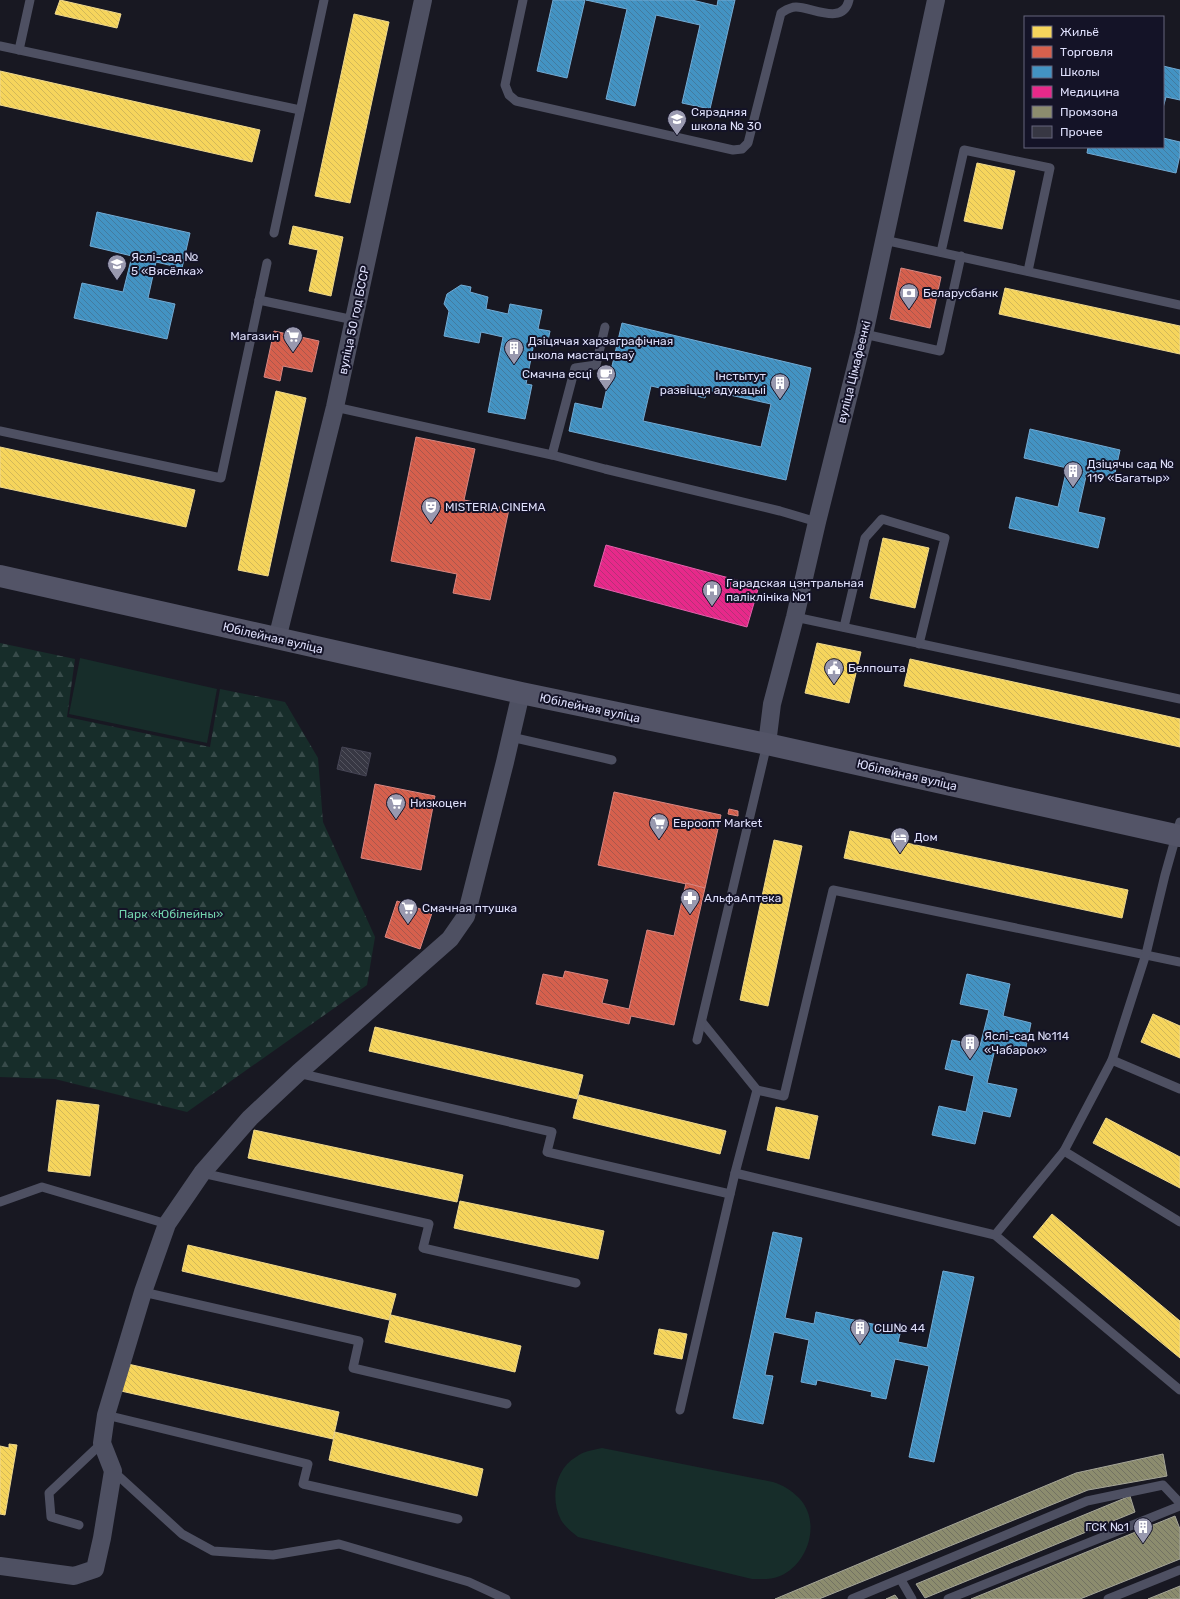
<svg xmlns="http://www.w3.org/2000/svg" width="1180" height="1599" font-family="Rubik,sans-serif">
<style>
.green{fill:#172d2a}
.forest{fill:url(#forest-firs)}
.homes{fill:url(#homes-back-hatch);stroke:#efd88c}
.shops{fill:url(#shops-back-hatch);stroke:#d88681}
.schools{fill:url(#schools-back-hatch);stroke:#72aad4;fill-rule:evenodd}
.health{fill:url(#health-back-hatch);stroke:#e460ac}
.industry{fill:url(#industry-back-hatch);stroke:#a5a598}
.building{fill:url(#building-back-hatch);stroke:#454454}
.lines{fill:none;stroke-linecap:round;stroke-linejoin:round}
.lane{stroke:#4e5062;stroke-width:9}
.street{stroke:#4e5062;stroke-width:18}
.secondary{stroke:#535467;stroke-width:22}
.labels{text-anchor:middle;stroke-width:4;stroke-linejoin:round;paint-order:stroke}
.poi-label{font-size:12px;fill:#dedffb;stroke:#141327;text-anchor:start}
.street-label{font-size:12px;fill:#dedffb;stroke:#141327}
.park-label{font-size:12px;fill:#72d2ac;stroke:#141327}
</style>
<defs>
<pattern id="forest-firs" width="22" height="20" patternUnits="userSpaceOnUse"><rect width="22" height="20" fill="#172d2a"/><path d="M5 1l3.5 6h-7zM16 11l3.5 6h-7z" fill="#384b4a"/></pattern>
<pattern id="homes-back-hatch" width="6" height="6" patternUnits="userSpaceOnUse"><rect width="6" height="6" fill="#f6d55c"/><path d="M-1 5l2 2M0 0l6 6M5-1l2 2" fill="none" stroke="#d2b859"/></pattern>
<pattern id="shops-back-hatch" width="6" height="6" patternUnits="userSpaceOnUse"><rect width="6" height="6" fill="#d6604d"/><path d="M-1 5l2 2M0 0l6 6M5-1l2 2" fill="none" stroke="#aa574c"/></pattern>
<pattern id="schools-back-hatch" width="6" height="6" patternUnits="userSpaceOnUse"><rect width="6" height="6" fill="#4393c3"/><path d="M-1 5l2 2M0 0l6 6M5-1l2 2" fill="none" stroke="#437b9f"/></pattern>
<pattern id="health-back-hatch" width="6" height="6" patternUnits="userSpaceOnUse"><rect width="6" height="6" fill="#e7298a"/><path d="M-1 5l2 2M0 0l6 6M5-1l2 2" fill="none" stroke="#b63177"/></pattern>
<pattern id="industry-back-hatch" width="6" height="6" patternUnits="userSpaceOnUse"><rect width="6" height="6" fill="#8c8c6e"/><path d="M-1 5l2 2M0 0l6 6M5-1l2 2" fill="none" stroke="#727262"/></pattern>
<pattern id="building-back-hatch" width="6" height="6" patternUnits="userSpaceOnUse"><rect width="6" height="6" fill="#373743"/><path d="M-1 5l2 2M0 0l6 6M5-1l2 2" fill="none" stroke="#54545f"/></pattern>
</defs>
<rect width="100%" height="100%" fill="#181822"/>
<g class="green">
<path d="M80,658L217,689L207,743L69,714Z"/>
<path d="M602,1448L773,1482C783,1485 791,1490 799,1498C822,1522 808,1564 780,1576C771,1580 762,1579 752,1579L578,1537C572,1532 565,1527 561,1520C550,1499 555,1469 576,1457C584,1451 593,1450 602,1448Z"/>
</g>
<path class="forest" d="M0,643L75,659L67,717L210,747L220,689L285,702L318,758L323,822L375,937L367,985L187,1112L55,1079L0,1077Z"/>
<g class="homes">
<path d="M60,0L121,14L117,28L55,14Z"/>
<path d="M354,14L389,22L350,203L315,196Z"/>
<path d="M0,71L260,130L252,162L0,105Z"/>
<path d="M977,163L1015,171L1002,229L964,221Z"/>
<path d="M293,226L343,237L331,296L309,291L318,250L289,244Z"/>
<path d="M1005,288L1180,326V354L999,314Z"/>
<path d="M276,391L306,398L268,576L238,570Z"/>
<path d="M0,447L195,490L186,527L0,487Z"/>
<path d="M883,538L929,548L915,608L870,598Z"/>
<path d="M817,643L861,652L849,703L805,693Z"/>
<path d="M910,659L1180,719V747L904,686Z"/>
<path d="M850,831L1128,890L1122,918L844,858Z"/>
<path d="M774,840L802,846L768,1006L740,1000Z"/>
<path d="M1153,1014L1180,1026V1058L1141,1042Z"/>
<path d="M375,1027L583,1075L577,1099L369,1051Z"/>
<path d="M579,1095L726,1131L720,1154L573,1118Z"/>
<path d="M57,1100L99,1105L90,1176L48,1171Z"/>
<path d="M776,1107L818,1116L809,1159L767,1150Z"/>
<path d="M1106,1118L1180,1157V1188L1093,1143Z"/>
<path d="M254,1130L463,1175L457,1202L248,1158Z"/>
<path d="M460,1201L604,1231L598,1259L454,1228Z"/>
<path d="M1052,1214L1180,1321V1358L1033,1237Z"/>
<path d="M188,1245L396,1294L389,1320L182,1271Z"/>
<path d="M391,1315L521,1346L515,1372L385,1342Z"/>
<path d="M659,1329L687,1334L682,1359L654,1354Z"/>
<path d="M128,1364L339,1412L333,1439L121,1391Z"/>
<path d="M335,1432L483,1469L477,1496L329,1460Z"/>
<path d="M9,1444L17,1445L5,1515L0,1514V1446L9,1448Z"/>
</g>
<g class="shops">
<path d="M901,268L941,277L930,328L890,319Z"/>
<path d="M274,331L319,341L312,372L283,366L280,381L264,377Z"/>
<path d="M416,437L475,449L464,500L509,509L490,600L453,593L457,574L391,561Z"/>
<path d="M375,784L435,796L421,870L361,858Z"/>
<path d="M614,792L721,815L705,888L598,865Z"/>
<path d="M729,809L738,811V816L728,814Z"/>
<path d="M686,883L705,888L674,1025L631,1016L629,1024L536,1004L543,974L563,978L565,971L608,980L602,1003L629,1009L647,930L674,936Z"/>
<path d="M397,901L432,913L420,949L385,937Z"/>
</g>
<g class="schools">
<path d="M553,0H585L567,78L537,71Z"/>
<path d="M586,0H692L717,6L718,0H735L710,109L682,103L700,25L656,15L635,106L606,99L627,9Z"/>
<path d="M1163,66L1180,70V100L1166,97L1163,108Z"/>
<path d="M1163,138L1180,142V155L1176,173L1087,153L1088,147H1163Z"/>
<path d="M97,212L190,233L182,268L156,262L148,298L175,304L167,339L74,318L82,283L123,292L132,256L90,246Z"/>
<path d="M461,285L471,287L470,292L488,297L486,309L508,314L510,304L542,310L538,329L550,331L547,346L534,343L526,384L532,385L525,419L488,412L503,337L481,332L479,343L444,336L449,311L444,304L447,294Z"/>
<path d="M622,323L811,368L786,480L569,431L575,403L602,409ZM651,386L705,398L707,390L771,404L761,447L643,421Z"/>
<path d="M1030,429L1120,450L1114,478L1087,472L1078,512L1105,518L1098,548L1009,528L1016,497L1058,507L1067,468L1024,458Z"/>
<path d="M967,974L1010,984L1003,1016L1031,1023L1025,1052L996,1045L987,1083L1017,1089L1010,1117L983,1111L975,1144L932,1135L939,1106L966,1112L974,1076L945,1069L952,1040L980,1046L989,1010L960,1004Z"/>
<path d="M773,1232L802,1238L785,1318L814,1324L816,1312L901,1330L898,1342L927,1348L943,1271L974,1277L934,1462L909,1457L929,1366L895,1359L886,1399L871,1396L872,1392L817,1380L816,1385L801,1382L809,1340L774,1332L765,1375L773,1376L763,1424L733,1418Z"/>
</g>
<path class="health" d="M606,545L759,586L747,627L594,586Z"/>
<g class="industry">
<path d="M1163,1454L1167,1476L1088,1490L819,1599H775L1076,1473Z"/>
<path d="M1130,1496L1135,1512L925,1598L916,1584Z"/>
<path d="M1175,1516L1180,1529V1559L1080,1599H971Z"/>
<path d="M1180,1586V1599H1148Z"/>
<path d="M895,1595L898,1599H886Z"/>
</g>
<path class="building" d="M342,747L371,753L366,776L337,769Z"/>
<g class="lines">
<g class="lane">
<path d="M523,0L505,85L509,95L516,101L733,150L742,149L748,143L781,13C786,10 790,7 796,7C812,7 843,26 849,0"/>
<path d="M0,46L300,110"/>
<path d="M19,50L30,0"/>
<path d="M274,233L324,0"/>
<path d="M884,240L1180,305"/>
<path d="M941,252L964,150L1050,168L1028,271"/>
<path d="M259,300L354,320"/>
<path d="M864,334L940,351L961,256"/>
<path d="M335,407L552,455L605,469L780,511L817,522"/>
<path d="M0,431L221,478L267,263"/>
<path d="M552,455L575,368L596,365L605,327"/>
<path d="M795,617L1180,699"/>
<path d="M844,627L865,538L882,519L945,538L919,644"/>
<path d="M511,737L612,760"/>
<path d="M702,1022L757,1090L735,1173L995,1235L1180,1390"/>
<path d="M697,1040L767,744"/>
<path d="M1112,1060L1180,1089"/>
<path d="M298,1073L552,1132L547,1152L730,1194"/>
<path d="M757,1090L784,1096L833,890L1180,962"/>
<path d="M1064,1151L1180,1222"/>
<path d="M202,1173L429,1224L423,1248L576,1283"/>
<path d="M0,1202L42,1187L167,1224"/>
<path d="M995,1235L1064,1151L1112,1060L1146,954L1165,875L1180,822"/>
<path d="M143,1292L359,1341L353,1368L507,1404"/>
<path d="M680,1410L735,1173"/>
<path d="M106,1415L308,1464L303,1484L458,1519"/>
<path d="M113,1471L182,1534L213,1551L273,1555L339,1544L469,1582L506,1599"/>
<path d="M79,1525L51,1517L49,1493L102,1443"/>
<path d="M901,1580L912,1599"/>
<path d="M852,1599L1087,1501L1163,1485L1180,1503"/>
<path d="M948,1599L1180,1506"/>
<path d="M1108,1599L1180,1570"/>
</g>
<g class="street">
<path d="M277,639L335,407L423,0"/>
<path d="M767,744L772,704L795,617L817,522L864,334L936,0"/>
<path d="M0,1566L74,1576L95,1569L102,1538L113,1471L102,1443L106,1415L143,1292L167,1224L202,1173L250,1118L298,1073L450,939L466,916L505,762L521,693"/>
</g>
<path class="secondary" d="M0,576L521,693L767,744L1180,836"/>
</g>
<defs>
<g id="school-pin" transform="scale(1)"><path d="M0 17L-7.5 6A9.5 9.5 0 1 1 7.5 6Z" fill="#9999af" stroke="#141327"/><path d="M0-5L7-2L0 1L-7-2ZM-4 1L0 2.5L4 1V4Q0 6-4 4Z" fill="#fff"/></g>
<g id="bank-pin" transform="scale(1)"><path d="M0 17L-7.5 6A9.5 9.5 0 1 1 7.5 6Z" fill="#9999af" stroke="#141327"/><path d="M-6-4H6V4H-6ZM0-2.3a2.3 2.3 0 1 0 0 4.6a2.3 2.3 0 1 0 0-4.6Z" fill="#fff"/></g>
<g id="supermarket-pin" transform="scale(1)"><path d="M0 17L-7.5 6A9.5 9.5 0 1 1 7.5 6Z" fill="#9999af" stroke="#141327"/><path d="M-6-5.5h2.5l.6 2H6L4.5 2H-2.5L-4.4-4H-6ZM-1.5 3.2a1.3 1.3 0 1 0 .1 0ZM3 3.2a1.3 1.3 0 1 0 .1 0Z" fill="#fff"/></g>
<g id="building-pin" transform="scale(1)"><path d="M0 17L-7.5 6A9.5 9.5 0 1 1 7.5 6Z" fill="#9999af" stroke="#141327"/><path d="M-4-6H4V6H1V3H-1V6H-4ZM-2.5-4.3h1.7v1.8h-1.7ZM.8-4.3h1.7v1.8H.8ZM-2.5-1h1.7V.8h-1.7ZM.8-1h1.7V.8H.8Z" fill="#fff"/></g>
<g id="cafe-pin" transform="scale(1)"><path d="M0 17L-7.5 6A9.5 9.5 0 1 1 7.5 6Z" fill="#9999af" stroke="#141327"/><path d="M-5.5-4.5H6V0H3Q3 3.5 0 3.5H-2.5Q-5.5 3.5-5.5 0ZM3-3.2v2h1.7v-2ZM-6 4.5H4V6H-6Z" fill="#fff"/></g>
<g id="theatre-pin" transform="scale(1)"><path d="M0 17L-7.5 6A9.5 9.5 0 1 1 7.5 6Z" fill="#9999af" stroke="#141327"/><path d="M-5-5.5Q0-4 5-5.5V0Q5 5 0 6Q-5 5-5 0ZM-3.3-2.5H-1v1.5H-3.3ZM1-2.5H3.3v1.5H1ZM-2.8 1Q0 5.5 2.8 1Z" fill="#fff"/></g>
<g id="hospital-pin" transform="scale(1)"><path d="M0 17L-7.5 6A9.5 9.5 0 1 1 7.5 6Z" fill="#9999af" stroke="#141327"/><path d="M-5-5h3v3.5h4V-5h3V5h-3V1.5h-4V5h-3Z" fill="#fff"/></g>
<g id="civic-pin" transform="scale(1)"><path d="M0 17L-7.5 6A9.5 9.5 0 1 1 7.5 6Z" fill="#9999af" stroke="#141327"/><path d="M-.6-6.5H3V-4.5H.6V-3L4-1V1h2V6H-6V1h2V-1L-.6-3ZM-1.2 2.5V6h2.4V2.5Z" fill="#fff"/></g>
<g id="hotel-pin" transform="scale(1)"><path d="M0 17L-7.5 6A9.5 9.5 0 1 1 7.5 6Z" fill="#9999af" stroke="#141327"/><path d="M-6-4.5h1.5V1H6V5H4.5V3h-9V5H-6ZM-4 0a1.8 1.8 0 1 1 3.6 0ZM.5 0V-2.5h3Q6-2.5 6 0Z" fill="#fff"/></g>
<g id="pharmacy-pin" transform="scale(1)"><path d="M0 17L-7.5 6A9.5 9.5 0 1 1 7.5 6Z" fill="#9999af" stroke="#141327"/><path d="M-2-6h4v4h4v4h-4v4h-4v-4h-4v-4h4Z" fill="#fff"/></g>
</defs>
<g fill-rule="evenodd">
<use href="#school-pin" x="677" y="119"/>
<use href="#school-pin" x="117" y="264"/>
<use href="#bank-pin" x="909" y="293"/>
<use href="#supermarket-pin" x="293" y="336"/>
<use href="#building-pin" x="514" y="348"/>
<use href="#cafe-pin" x="606" y="374"/>
<use href="#building-pin" x="780" y="383"/>
<use href="#building-pin" x="1073" y="471"/>
<use href="#theatre-pin" x="431" y="507"/>
<use href="#hospital-pin" x="712" y="590"/>
<use href="#civic-pin" x="834" y="668"/>
<use href="#supermarket-pin" x="396" y="803"/>
<use href="#supermarket-pin" x="659" y="823"/>
<use href="#hotel-pin" x="900" y="837"/>
<use href="#pharmacy-pin" x="690" y="898"/>
<use href="#supermarket-pin" x="408" y="908"/>
<use href="#building-pin" x="970" y="1043"/>
<use href="#building-pin" x="860" y="1328"/>
<use href="#building-pin" x="1143" y="1527"/>
</g>
<g class="labels">
<g class="poi-label">
<text x="691" y="116">Сярэдняя<tspan x="691" dy="14">школа № 30</tspan></text>
<text x="131" y="261">Яслі-сад №<tspan x="131" dy="14">5 «Вясёлка»</tspan></text>
<text x="923" y="297">Беларусбанк</text>
<text x="279" y="340" text-anchor="end">Магазин</text>
<text x="528" y="345">Дзіцячая харэаграфічная<tspan x="528" dy="14">школа мастацтваў</tspan></text>
<text x="592" y="378" text-anchor="end">Смачна есцi</text>
<text x="766" y="380" text-anchor="end">Інстытут<tspan x="766" dy="14">развіцця адукацыі</tspan></text>
<text x="1087" y="468">Дзіцячы сад №<tspan x="1087" dy="14">119 «Багатыр»</tspan></text>
<text x="445" y="511">MISTERIA CINEMA</text>
<text x="726" y="587">Гарадская цэнтральная<tspan x="726" dy="14">паліклініка №1</tspan></text>
<text x="848" y="672">Белпошта</text>
<text x="410" y="807">Низкоцен</text>
<text x="673" y="827">Евроопт Market</text>
<text x="914" y="841">Дом</text>
<text x="704" y="902">АльфаАптека</text>
<text x="422" y="912">Смачная птушка</text>
<text x="984" y="1040">Яслі-сад №114<tspan x="984" dy="14">«Чабарок»</tspan></text>
<text x="874" y="1332">СШ№ 44</text>
<text x="1129" y="1531" text-anchor="end">ГСК №1</text>
</g>
<g class="street-label">
<text transform="translate(354 320) rotate(-78)" y="4">вуліца 50 год БССР</text>
<text transform="translate(854 372) rotate(-76)" y="4">вуліца Цімафеенкі</text>
<text transform="translate(273 638) rotate(13)" y="4">Юбілейная вуліца</text>
<text transform="translate(590 708) rotate(12)" y="4">Юбілейная вуліца</text>
<text transform="translate(907 775) rotate(13)" y="4">Юбілейная вуліца</text>
</g>
<g class="park-label">
<text x="171" y="918">Парк «Юбілейны»</text>
</g>
</g>
<rect x="1024" y="16" width="140" height="132" fill="#141327" stroke="#65657c"/>
<rect x="1032" y="26" width="20" height="12" fill="#f6d55c" stroke="#65657c"/>
<text x="1060" y="36" font-size="12" fill="#dedffb">Жильё</text>
<rect x="1032" y="46" width="20" height="12" fill="#d6604d" stroke="#65657c"/>
<text x="1060" y="56" font-size="12" fill="#dedffb">Торговля</text>
<rect x="1032" y="66" width="20" height="12" fill="#4393c3" stroke="#65657c"/>
<text x="1060" y="76" font-size="12" fill="#dedffb">Школы</text>
<rect x="1032" y="86" width="20" height="12" fill="#e7298a" stroke="#65657c"/>
<text x="1060" y="96" font-size="12" fill="#dedffb">Медицина</text>
<rect x="1032" y="106" width="20" height="12" fill="#8c8c6e" stroke="#65657c"/>
<text x="1060" y="116" font-size="12" fill="#dedffb">Промзона</text>
<rect x="1032" y="126" width="20" height="12" fill="#373743" stroke="#65657c"/>
<text x="1060" y="136" font-size="12" fill="#dedffb">Прочее</text>
</svg>
